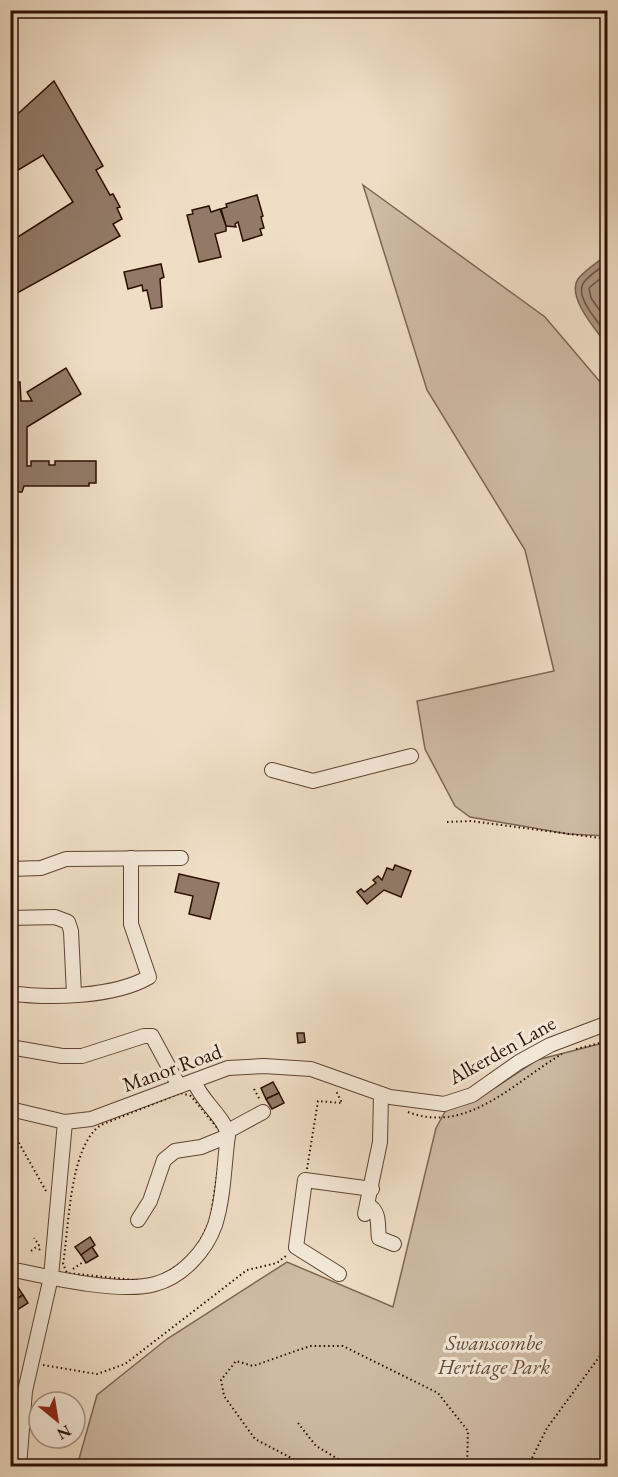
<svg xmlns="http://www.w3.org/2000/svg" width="618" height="1477" font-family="'EB Garamond',serif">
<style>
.green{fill:#cebba5;stroke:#7d6554;stroke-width:1.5}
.water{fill:#ad9884;stroke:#796150;stroke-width:1.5}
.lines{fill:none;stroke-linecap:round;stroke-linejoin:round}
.shore{stroke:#6c5444;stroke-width:1.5}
.building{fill:#917b68;stroke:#2c0f03;stroke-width:1.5}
.minor-casing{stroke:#5d4334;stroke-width:16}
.path{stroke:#2c0f03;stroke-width:2;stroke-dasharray:1.5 3;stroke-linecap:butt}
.minor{stroke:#f5eada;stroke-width:14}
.labels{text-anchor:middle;stroke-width:6;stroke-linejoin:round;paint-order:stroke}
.street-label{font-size:21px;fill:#2c0f03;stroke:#f5eada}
.park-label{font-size:21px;font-style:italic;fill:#654b3c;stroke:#f5eada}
</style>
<rect width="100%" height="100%" fill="#efdec6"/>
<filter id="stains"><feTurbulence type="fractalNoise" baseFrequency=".00333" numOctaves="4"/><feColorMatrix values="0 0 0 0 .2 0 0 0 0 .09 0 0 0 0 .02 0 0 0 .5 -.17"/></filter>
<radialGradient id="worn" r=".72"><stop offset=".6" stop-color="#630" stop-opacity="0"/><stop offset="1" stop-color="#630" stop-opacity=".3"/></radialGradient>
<g class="green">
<path d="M363,185L545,317L607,390V836L568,834L470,817L455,806L425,749L417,701L554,671L525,550L427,390Z"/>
<path d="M607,1042V1466H77L97,1395L167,1339L287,1262L393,1307L436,1128L446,1110L496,1087L537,1060Z"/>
</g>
<path class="water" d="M607,255V345C597,331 566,297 578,279C585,270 598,262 607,255Z"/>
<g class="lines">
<g class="shore">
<path d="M608,263C600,268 591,274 585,281C572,295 599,323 608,335"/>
<path d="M608,272L589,288L591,298L608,322"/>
</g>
</g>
<g class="building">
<path d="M54,81L103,166L96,170L110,195L113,194L120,207L117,208L122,219L113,224L120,236L10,297V242L73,202L43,155L10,175V121Z"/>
<path d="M257,195L263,216L261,217L264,228L260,229L262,235L243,241L238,222L235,224L236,227L226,226L221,209L227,207L226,204Z"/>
<path d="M209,206L211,212L220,209L226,226V231L215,234L221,257L199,262L187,215L193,214L192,210Z"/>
<path d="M161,264L164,277L160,279L162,307L151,309L147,290L143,291L142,285L128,289L124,272Z"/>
<path d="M66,368L81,394L27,427V466H31V461H49V465H55V461H96V483H89V486H24L22,492H10V383L20,382L21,401H32L27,392Z"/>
<path d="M395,865L411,871L401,897L384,890L367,904L357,892L361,889L364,892L376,883L373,880L378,876L382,880L387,868L393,870Z"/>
<path d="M179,874L219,883L210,919L189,914L193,896L175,892Z"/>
<path d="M297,1033H304L305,1042L298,1043Z"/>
<path d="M273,1082L279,1093L266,1099L261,1088Z"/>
<path d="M279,1093L284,1103L272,1109L266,1099Z"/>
<path d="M90,1237L95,1245L81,1255L75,1247Z"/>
<path d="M92,1247L98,1256L86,1263L81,1255Z"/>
<path d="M17,1286L23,1295L11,1302L10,1291Z"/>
<path d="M23,1295L28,1303L17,1310L11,1302Z"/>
</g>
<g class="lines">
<g class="minor-casing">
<g id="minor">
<path d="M272,770L313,781L411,756"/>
<path d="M10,869L41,868L66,859L181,858"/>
<path d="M10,918L55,917L68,922L71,931L74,994"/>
<path d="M10,993C49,999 115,997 149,977L131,924V858"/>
<path d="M10,1047L62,1056H82L144,1036H152L179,1086"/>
<path d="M10,1109L65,1122L91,1119L228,1068L264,1066L311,1069L390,1097L444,1104L472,1095L519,1062L550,1045L608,1023"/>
<path d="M228,1131L263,1112"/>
<path d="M368,1205C381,1212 377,1226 379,1238L394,1244"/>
<path d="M365,1214L380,1142L381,1094"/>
<path d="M138,1220L150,1201L164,1160L175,1151L201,1147L228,1136"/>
<path d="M10,1269C48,1277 120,1294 155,1284C182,1277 206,1251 215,1225C224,1197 224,1164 228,1135C224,1116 201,1101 194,1081"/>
<path d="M339,1274L296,1247L305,1180L372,1189"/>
<path d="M19,1466L25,1391L51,1277L65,1122"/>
</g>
</g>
<g class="path">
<path d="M447,822L471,821L608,839"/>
<path d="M576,1049L608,1041"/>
<path d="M254,1089L260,1100"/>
<path d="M181,1093L191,1096L223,1135L210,1221L197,1247L183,1262L161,1276L144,1281L67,1273L63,1264C69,1229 69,1146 101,1125Z"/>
<path d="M408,1112C468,1135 515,1081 562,1054"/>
<path d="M10,1127L46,1191"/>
<path d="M307,1169L318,1101L342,1103L336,1091"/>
<path d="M39,1250L40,1249"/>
<path d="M31,1251L39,1245L34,1238"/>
<path d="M73,1269L83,1262"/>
<path d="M43,1365L97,1374L125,1364L247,1270L277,1263L287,1255"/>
<path d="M298,1423L316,1446L350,1466"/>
<path d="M300,1466L297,1461L255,1439L224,1396L221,1380L236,1361L253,1366L310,1346H343L438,1393L468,1431L467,1466"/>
<path d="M528,1466L547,1428L608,1345"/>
</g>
<use href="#minor" class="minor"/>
</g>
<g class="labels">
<g class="street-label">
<text transform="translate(502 1050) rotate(-29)" y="7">Alkerden Lane</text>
<text transform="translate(172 1068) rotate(-20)" y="7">Manor Road</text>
</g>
<g class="park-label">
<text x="494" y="1350">Swanscombe<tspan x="494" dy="24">Heritage Park</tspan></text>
</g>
</g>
<rect width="618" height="1477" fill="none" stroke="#efdec6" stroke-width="36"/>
<rect x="12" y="12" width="594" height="1453" fill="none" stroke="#2c0f03" stroke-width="3"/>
<rect x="18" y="18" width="582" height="1441" fill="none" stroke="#2c0f03" stroke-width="1.5"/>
<g transform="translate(57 1420) rotate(150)"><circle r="28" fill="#f5eada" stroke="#a59284" stroke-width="1.5"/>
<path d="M0-4.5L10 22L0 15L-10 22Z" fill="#8f2418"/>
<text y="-9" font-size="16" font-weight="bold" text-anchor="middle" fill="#2c0f03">N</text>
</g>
<rect width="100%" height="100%" filter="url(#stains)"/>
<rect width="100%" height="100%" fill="url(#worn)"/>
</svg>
